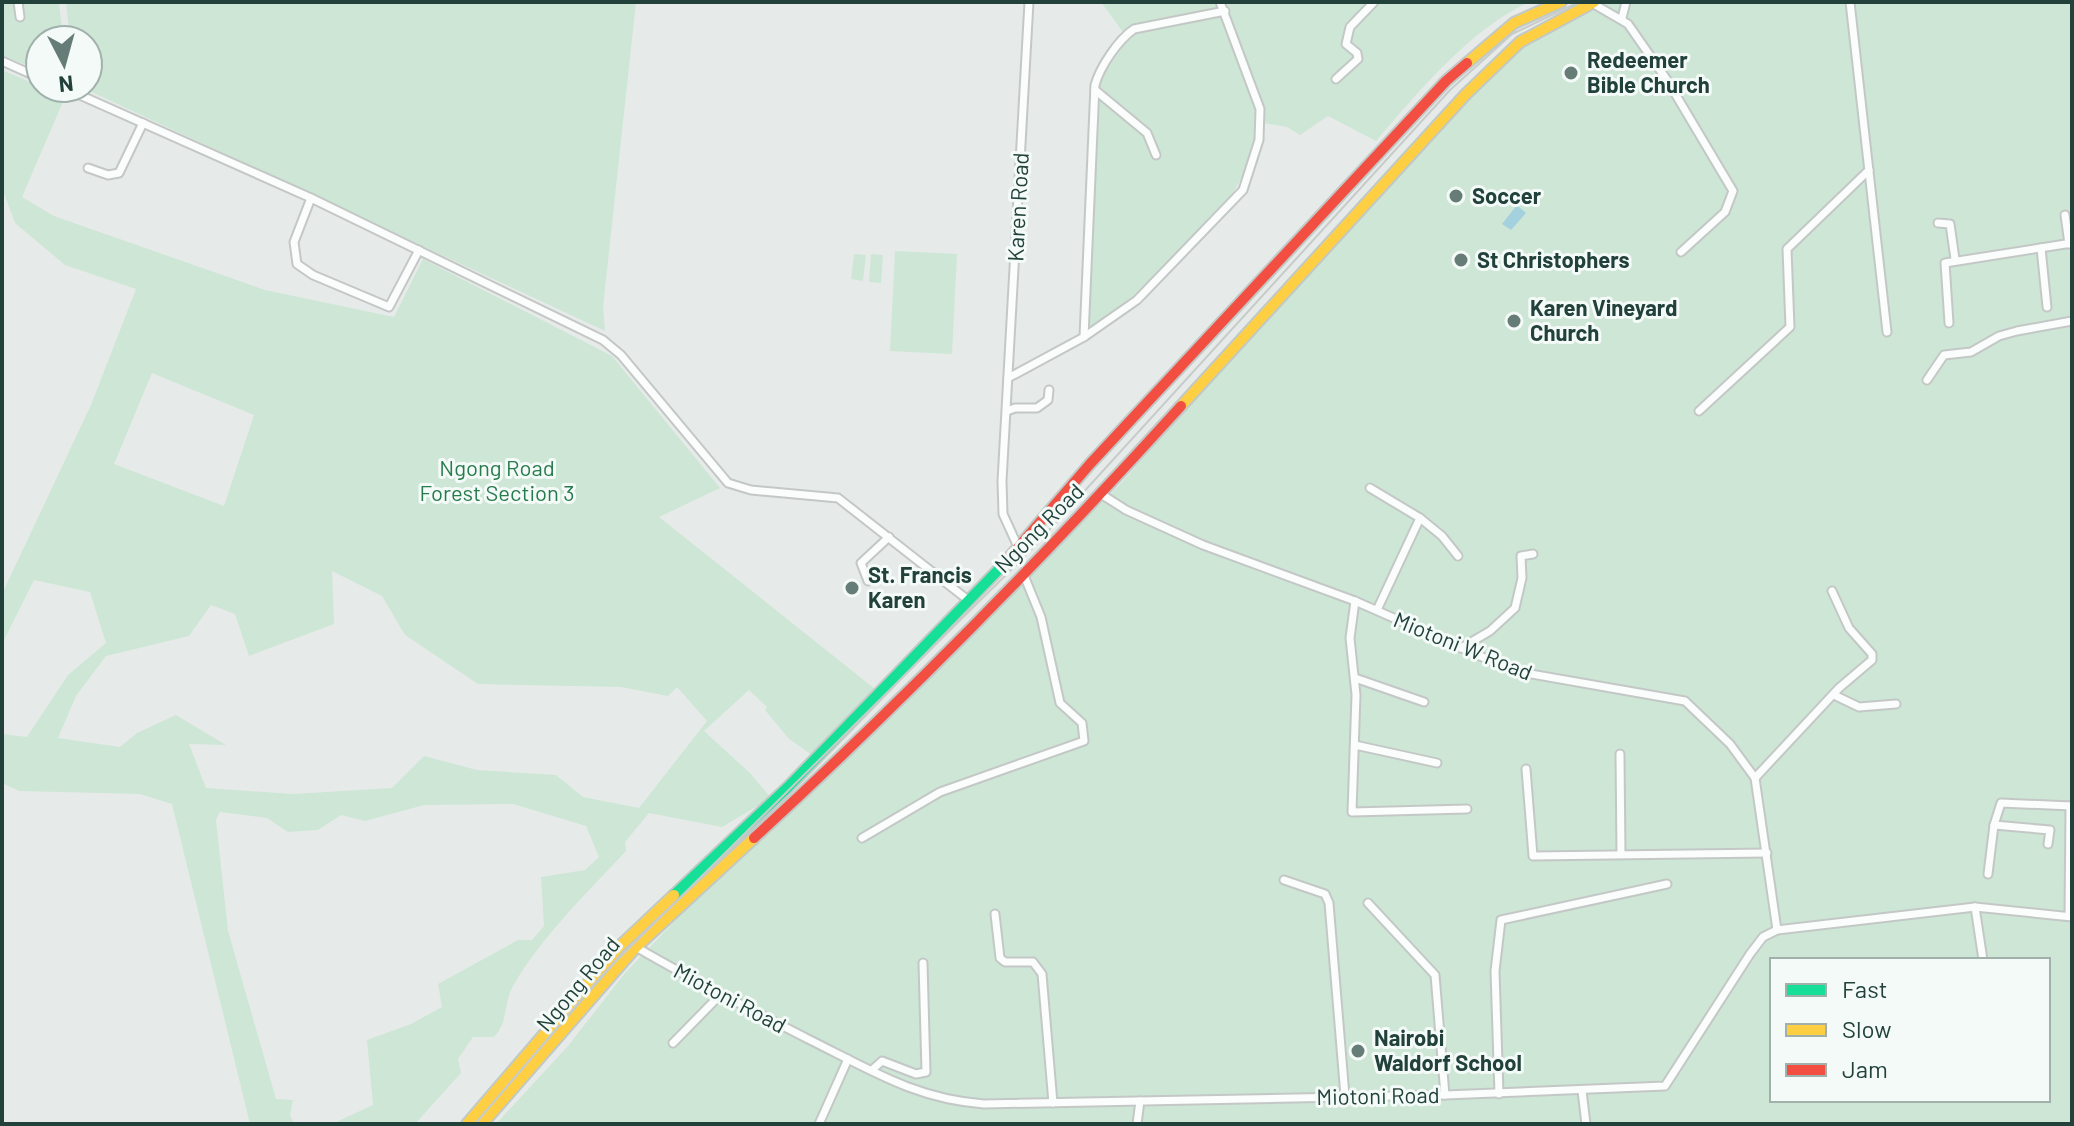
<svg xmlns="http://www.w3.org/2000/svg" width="2074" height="1126" font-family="Barlow,sans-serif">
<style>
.green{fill:#cee6d6;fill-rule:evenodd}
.water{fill:#a3d1dd}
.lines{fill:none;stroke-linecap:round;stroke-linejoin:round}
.street-casing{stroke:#c3c8c6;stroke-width:11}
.fast-casing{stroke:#c1c9c6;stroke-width:14}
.slow-casing{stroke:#c1c9c6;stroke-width:14}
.jam-casing{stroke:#c1c9c6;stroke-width:14}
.street{stroke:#fbfcfc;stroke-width:7}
.fast{stroke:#16e098;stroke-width:10}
.slow{stroke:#ffcf43;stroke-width:10}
.jam{stroke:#f24e42;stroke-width:10}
.tram{stroke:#c7ccca;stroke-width:2}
.poi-dot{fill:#667c77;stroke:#f4faf7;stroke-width:3}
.labels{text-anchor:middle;stroke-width:6;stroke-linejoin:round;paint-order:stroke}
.poi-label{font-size:22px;font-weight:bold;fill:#21413a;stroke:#f4faf7;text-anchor:start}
.street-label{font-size:22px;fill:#21413a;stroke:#f4faf7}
.park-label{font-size:22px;fill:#277c4d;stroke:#f4faf7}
</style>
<rect width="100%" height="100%" fill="#e6ebe9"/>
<g class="green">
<path d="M2,2H59L63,40H40V71L2,55Z"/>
<path d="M66,2H636L603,307L605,331L83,88H88V40H70Z"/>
<path d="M1101,2H1529C1471,28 1417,93 1376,141L1328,116L1300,135L1287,127L1264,123C1250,145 1247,175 1231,195C1192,247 1140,293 1088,330L1100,80L1128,39Z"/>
<path d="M1611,2H2072V1124H496L568,1046L625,973L714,880L894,715L1125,479L1274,308L1488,80L1523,46ZM1772,960H2048V1100H1772Z"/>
<path d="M2,70L65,97L22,197L54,216L265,290L394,317L423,259L612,356L720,488L659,517L875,689L812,755L789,739L765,710L767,707L749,690L704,731L750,773L771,798L722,827L649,813L625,842L626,851C587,893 542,936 513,986C503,1003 509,1022 494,1037H473L458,1059L461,1073L415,1124H332L373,1105L367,1040L411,1024L442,1007L438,984L518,940H532L544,926L541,877L585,870L599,857L586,826L513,804L424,805L365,821L341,815L318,830L288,832L267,818L220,812L216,820L228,931L276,1099L293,1100L290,1115L294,1124H250L172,804L140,794L19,791L2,783V734L27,737L68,675L106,643L90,592L34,580L2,644V594L91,405L136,289L65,265L15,223L2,188ZM152,373L254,415L224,506L114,464ZM332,571L382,596L405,635L478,684L621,687L668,696L677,687L707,721L639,808L583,797L556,775L477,770L424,756L392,788L293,794L206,788L189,744L226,745L176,715L137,733L120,747L58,738L76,696L106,656L189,636L211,605L235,614L249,656L334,624Z"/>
<path d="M895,251L957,254L952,354L890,351Z"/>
<path d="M854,254L866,255L863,281L851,279Z"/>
<path d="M871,254L883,255L881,283L869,282Z"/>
</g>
<path class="water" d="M1517,205L1526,213L1511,230L1502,224Z"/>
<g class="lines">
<g class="street-casing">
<g id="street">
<path d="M18,2L20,17"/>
<path d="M1850,2L1887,332"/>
<path d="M1592,3L1628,24L1667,80L1733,191L1725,212L1681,252"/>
<path d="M1622,18L1626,2"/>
<path d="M2,61L40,78"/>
<path d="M1336,79L1358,59L1357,53L1346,44L1350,27L1374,2"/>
<path d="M64,88L311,198L603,340L621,355L728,483L751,490L838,498L968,600"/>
<path d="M1095,90L1147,133L1156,155"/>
<path d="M88,168L108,175L119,173L143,123"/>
<path d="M311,198L294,242L297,264L313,275L389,307L419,250"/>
<path d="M2065,215L2069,244"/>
<path d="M1938,223L1950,224L1955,259"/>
<path d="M2041,248L2047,307"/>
<path d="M1949,323L1945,263L2072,243"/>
<path d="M1084,337L1137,300L1243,190L1259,140L1260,109L1220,2"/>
<path d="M1008,378L1084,337L1095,85C1100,67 1118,40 1134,29L1225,11"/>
<path d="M1927,380L1944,355L1971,352L1999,336L2017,331L2072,321"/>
<path d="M1007,411L1015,408H1037L1048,400L1049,390"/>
<path d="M1699,411L1790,327L1787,249L1869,170"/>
<path d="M1370,488L1420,518L1377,610"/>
<path d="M1101,494L1126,510L1203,545L1355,601L1514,671L1685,701L1730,744L1755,778L1777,930"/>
<path d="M1420,518L1442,536L1458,556"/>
<path d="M1019,549L1003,514L1002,481L1029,2"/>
<path d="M868,581L861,563L889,537"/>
<path d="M1355,601L1350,638L1356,695L1352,812L1467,809"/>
<path d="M1461,648L1490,631L1515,608L1522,578L1521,556L1533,554"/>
<path d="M1355,678L1424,702"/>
<path d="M1834,695L1859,707L1896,704"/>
<path d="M1355,745L1437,763"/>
<path d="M1620,754L1621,854"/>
<path d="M1526,769L1533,856L1767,853"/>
<path d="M1755,778L1839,688L1872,660V654L1849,628L1832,591"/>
<path d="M862,838L940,792L1084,741L1082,723L1060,703L1041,617L1023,573"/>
<path d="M2048,844L2050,830L1994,825L2001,803L2072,806"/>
<path d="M1988,874L1994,825"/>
<path d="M1284,880L1325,894L1329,903L1345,1096"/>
<path d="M1368,903L1435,975L1445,1095"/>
<path d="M1975,907L1983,960"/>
<path d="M995,914L1000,958L1005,962H1033L1042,974L1053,1103"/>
<path d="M2069,916L2070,806"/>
<path d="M636,947C692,980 750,1009 808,1039C869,1069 915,1099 984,1104L1445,1095L1665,1086L1750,954L1763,937L1777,930L1975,907L2072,917"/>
<path d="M673,1043L721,994"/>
<path d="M872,1070L882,1061L916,1074L926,1072L923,963"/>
<path d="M1582,1091L1586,1124"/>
<path d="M1499,1094L1495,971L1501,920L1667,884"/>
<path d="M819,1124L848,1059"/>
<path d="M1137,1124L1140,1101"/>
</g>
</g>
<g class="fast-casing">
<path id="fast" d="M674,895L788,787L1003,565"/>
</g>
<g class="slow-casing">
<g id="slow">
<path d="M1467,63L1514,23L1561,2"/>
<path d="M1181,406L1466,94L1520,42L1594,2"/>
<path d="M467,1124L620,946L674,895"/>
<path d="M482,1124L636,947L754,838"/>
</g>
</g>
<g class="jam-casing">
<g id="jam">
<path d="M1003,565L1090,464L1446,81L1467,63"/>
<path d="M754,838C903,701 1045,556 1181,406"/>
</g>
</g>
<use href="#street" class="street"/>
<use href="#fast" class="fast"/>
<use href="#slow" class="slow"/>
<use href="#jam" class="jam"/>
<path class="tram" d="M475,1124L604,973L1029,552L1450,90L1512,34L1579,2"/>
</g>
<g class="poi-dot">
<circle cx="1571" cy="73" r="8"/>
<circle cx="1456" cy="196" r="8"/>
<circle cx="1461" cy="260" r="8"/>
<circle cx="1514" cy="321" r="8"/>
<circle cx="852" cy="588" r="8"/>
<circle cx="1358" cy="1051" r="8"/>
</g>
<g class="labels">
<g class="poi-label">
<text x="1587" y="68">Redeemer<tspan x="1587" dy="25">Bible Church</tspan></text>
<text x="1472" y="204">Soccer</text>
<text x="1477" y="268">St Christophers</text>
<text x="1530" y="316">Karen Vineyard<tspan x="1530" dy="25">Church</tspan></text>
<text x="868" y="583">St. Francis<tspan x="868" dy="25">Karen</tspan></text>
<text x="1374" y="1046">Nairobi<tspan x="1374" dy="25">Waldorf School</tspan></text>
</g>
<g class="street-label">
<text transform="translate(1018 207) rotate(-87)" y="8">Karen Road</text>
<text transform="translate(1039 528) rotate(-45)" y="8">Ngong Road</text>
<text transform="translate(1463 646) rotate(22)" y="8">Miotoni W Road</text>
<text transform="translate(578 984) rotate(-50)" y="8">Ngong Road</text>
<text transform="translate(730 998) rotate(28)" y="8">Miotoni Road</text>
<text transform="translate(1378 1096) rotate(-1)" y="8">Miotoni Road</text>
</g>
<g class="park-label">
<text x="497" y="476">Ngong Road<tspan x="497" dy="25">Forest Section 3</tspan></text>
</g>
</g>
<rect width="2074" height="1126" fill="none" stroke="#21413a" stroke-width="8"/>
<rect x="1770" y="958" width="280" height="144" fill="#f4faf7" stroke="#a0b0ab" stroke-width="2"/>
<rect x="1786" y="984" width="40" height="12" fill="#16e098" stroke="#a0b0ab" stroke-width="2"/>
<text x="1842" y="998" font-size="24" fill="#21413a">Fast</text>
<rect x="1786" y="1024" width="40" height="12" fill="#ffcf43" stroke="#a0b0ab" stroke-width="2"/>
<text x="1842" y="1038" font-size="24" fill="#21413a">Slow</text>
<rect x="1786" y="1064" width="40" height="12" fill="#f24e42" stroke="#a0b0ab" stroke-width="2"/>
<text x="1842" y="1078" font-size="24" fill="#21413a">Jam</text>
<g transform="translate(64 64) rotate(174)"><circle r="38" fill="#f4faf7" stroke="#a0b0ab" stroke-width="2"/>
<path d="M0-6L14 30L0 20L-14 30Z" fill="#667c77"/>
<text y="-12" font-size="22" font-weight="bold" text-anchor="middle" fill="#21413a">N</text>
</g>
</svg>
